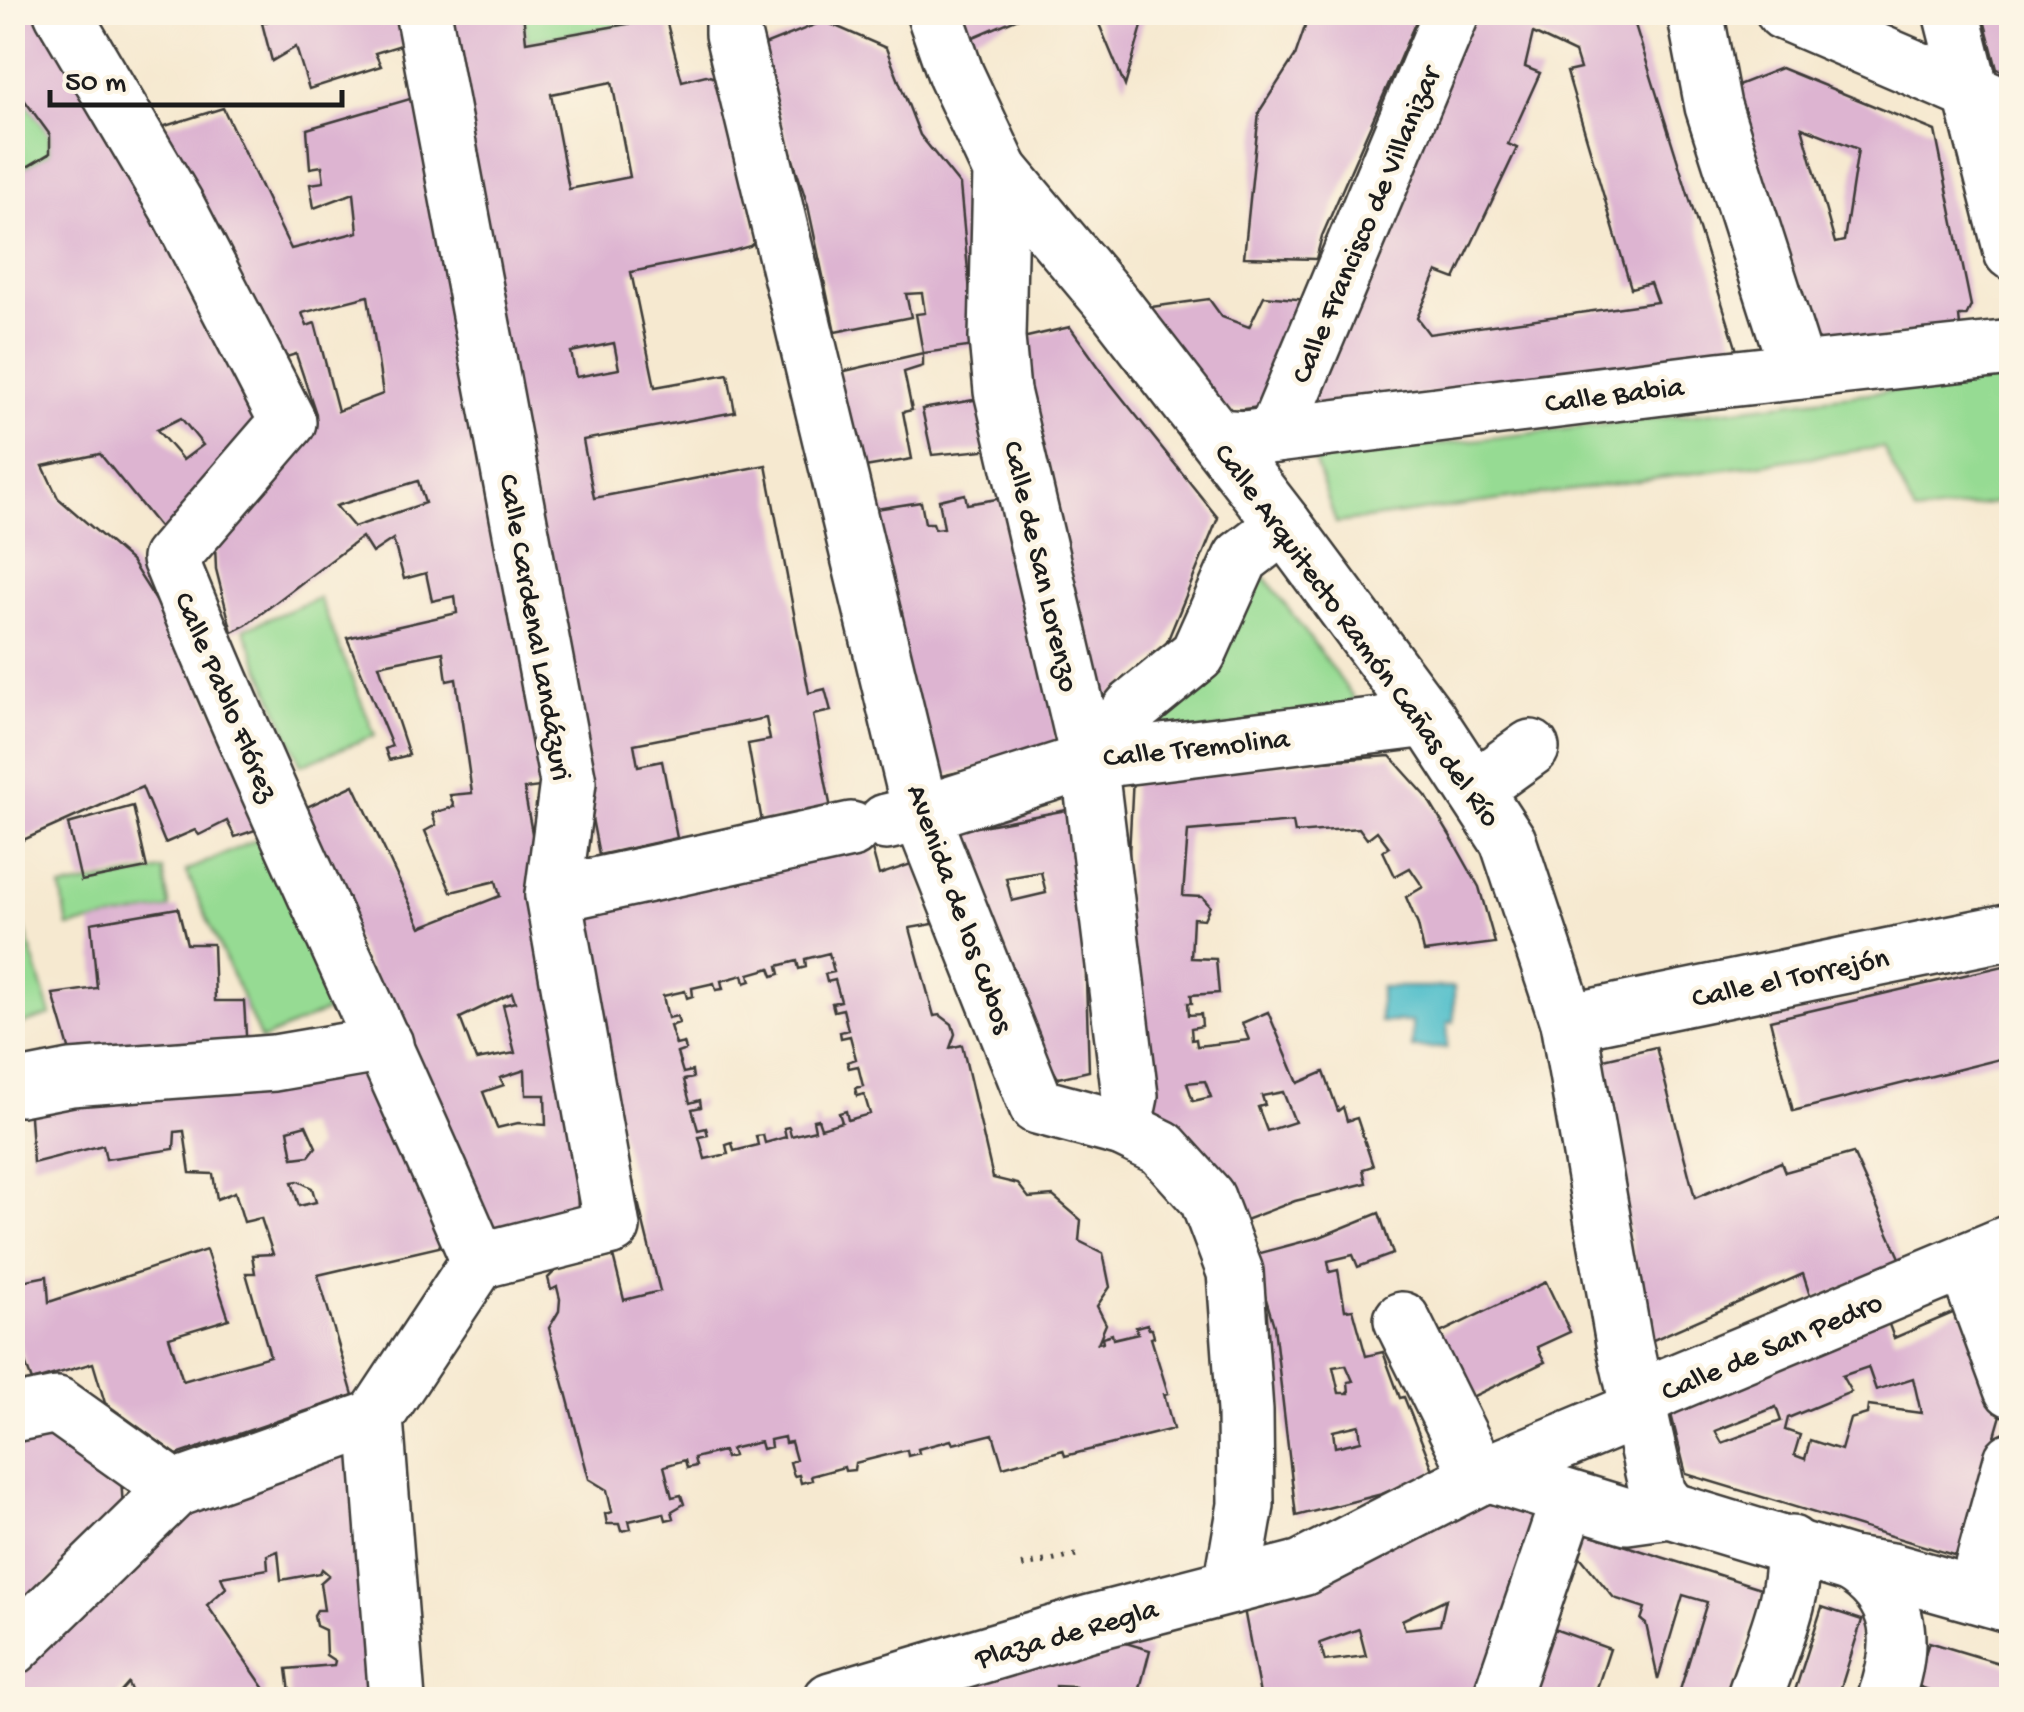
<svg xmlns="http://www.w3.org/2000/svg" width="2024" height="1712" font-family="'Gochi Hand',sans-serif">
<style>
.green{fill:#96db93;stroke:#597c58;stroke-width:2.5}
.water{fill:#52bfcb;stroke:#376e74;stroke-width:2.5}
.building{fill:#ddb4d1;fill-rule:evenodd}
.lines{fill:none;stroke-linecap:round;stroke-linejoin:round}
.minor-casing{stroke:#3d3b37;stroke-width:60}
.path{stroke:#3d3b37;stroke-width:6;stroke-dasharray:2.5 8;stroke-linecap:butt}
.minor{stroke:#fff;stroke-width:55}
.labels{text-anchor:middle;stroke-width:9;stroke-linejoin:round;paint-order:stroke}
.street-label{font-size:30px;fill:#1c1c1c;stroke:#fcf5e5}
</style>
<rect width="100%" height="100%" fill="#fcf5e5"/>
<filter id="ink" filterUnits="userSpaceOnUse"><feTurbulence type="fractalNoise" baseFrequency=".01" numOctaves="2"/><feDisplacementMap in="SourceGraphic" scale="20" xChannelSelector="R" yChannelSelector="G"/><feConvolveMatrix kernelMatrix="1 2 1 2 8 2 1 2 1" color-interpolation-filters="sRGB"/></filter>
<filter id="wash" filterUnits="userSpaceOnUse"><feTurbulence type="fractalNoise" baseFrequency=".0048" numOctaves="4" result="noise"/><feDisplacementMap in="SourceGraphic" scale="40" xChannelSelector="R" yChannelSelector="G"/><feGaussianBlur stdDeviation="2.25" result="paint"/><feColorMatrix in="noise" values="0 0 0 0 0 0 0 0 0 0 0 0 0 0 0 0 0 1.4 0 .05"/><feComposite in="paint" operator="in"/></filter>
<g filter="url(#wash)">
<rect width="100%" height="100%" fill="#f6e9d0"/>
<g class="green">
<path d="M523,13H642L644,21L526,42Z"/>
<path d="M12,83L50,135V153L13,176Z"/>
<path d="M2004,377L2011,412V501L1915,514L1883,447L1336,523L1314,459Z"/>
<path d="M1265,577L1362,709L1147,739L1149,713L1242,595Z"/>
<path d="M319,598L375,735L301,765L244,629Z"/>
<path d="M265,836L340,1005L261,1040L186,871Z"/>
<path d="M163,870L170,909L68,927L61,888Z"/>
<path d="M20,914L51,1015L13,1027V916Z"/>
</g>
<path class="water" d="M1380,987H1454V1022H1448L1447,1048H1412V1022H1380Z"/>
<g id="blocks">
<g class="building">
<path d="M12,12H46L273,422L170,540L100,454L43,466L58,498L131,561L181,640L267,826L235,837L227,821L199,835L195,830L165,843L142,787L12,845V176L50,153V135L12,83ZM181,418L203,445L183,460L157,430Z"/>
<path d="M294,12H415L421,39L375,53L381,66L309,89L296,47L272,61L262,23Z"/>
<path d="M438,12H523L526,42L644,21L642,12H664L682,81L706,75L719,79L757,240L750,246L726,253L631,272L655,387L728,374L735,412L583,440L594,498L766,465L809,693L825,689L831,711L813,715L831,809L762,822L748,744L770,740L766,718L634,744L638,766L662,761L677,838L599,855ZM612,82L630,177L569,189L551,94ZM614,343L619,369L576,377L571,352Z"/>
<path d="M963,12H1032L969,39Z"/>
<path d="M1094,12H1146L1125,86Z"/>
<path d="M1310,12H1374L1382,16L1383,12H1420L1322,236L1316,259L1244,257L1259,112L1295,56Z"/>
<path d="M1467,12H1631L1738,354L1308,410ZM1533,33L1575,53L1580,69L1567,72L1631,288L1650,283L1657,302L1429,334L1417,318L1437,272L1455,279L1517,148L1508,144L1540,73L1525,67Z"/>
<path d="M1982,12H2012V75L1997,69Z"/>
<path d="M824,21L886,48L920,135L960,185L975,346L923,353V366L904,372L912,410L903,412L912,459L853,469L832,374L923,353L916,314L925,313L922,293L906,294L911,317L835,332L808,206L757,48Z"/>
<path d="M1781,68L1935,131L1971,306L1966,316H1959L1960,326L1829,346L1800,327L1733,87ZM1802,127L1858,149L1844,241L1835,243Z"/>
<path d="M427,94L555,785L524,789L561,994L574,1087L578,1211L488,1234L298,811L354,785L421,927L500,896L496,881L451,892L425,831L436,825L432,813L454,807L450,795L472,793L456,679L447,681L443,652L379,665L409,755L389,760L385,749L392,746L347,638L457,613L455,596L432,601L426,573L404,579L393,539L372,553L362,537L246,625L232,632L216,569L215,544L282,452L316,414L296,354L270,362L152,130L223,108L291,249L358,232L354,193L314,208L310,184L324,182L322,166L310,168L307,129ZM368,296L383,394L338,411L315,323L307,326L302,313ZM418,481L425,503L354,527L336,506ZM512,993L515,1002L503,1005L515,1053L476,1060L460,1018ZM525,1070L526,1095H545L546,1125L518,1123L497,1128L483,1092L504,1085L500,1078Z"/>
<path d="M1264,296L1308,300L1259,407L1222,412L1144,308L1209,299L1222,317L1249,327Z"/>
<path d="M1070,327L1111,384L1218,518L1162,654L1104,700L1097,701L1010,341Z"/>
<path d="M985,398L995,449L932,455L922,409Z"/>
<path d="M965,494L967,504L1003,498L1052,704L1057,749L933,778L863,511L921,502L925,523H933L935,529L944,528L939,500Z"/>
<path d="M1390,756L1426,796L1452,839L1479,887L1495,943L1424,952L1418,925L1406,897L1423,887L1410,868L1395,876L1383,851L1389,847L1377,831L1367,839L1359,828L1295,833L1293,822L1188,831L1183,896L1202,897L1210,906L1204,919L1193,918L1191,958L1216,959L1219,993L1191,995L1192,1003H1188L1189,1015L1201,1014L1202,1026L1191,1028L1192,1040L1196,1039L1197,1046L1249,1040L1242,1023L1268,1012L1298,1083L1324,1072L1338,1111L1343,1107L1347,1121L1357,1118L1373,1166L1363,1169L1366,1183L1295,1201L1240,1222L1136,1103L1124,955L1133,775ZM1205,1081L1211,1097L1193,1101L1187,1083ZM1283,1092L1295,1122L1267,1131L1258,1107L1265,1105L1262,1096Z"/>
<path d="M133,806L147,868L81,881L68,824Z"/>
<path d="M1072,809L1083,886L1089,1071L1058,1078L1024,1019L950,832ZM1041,872L1046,893L1012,901L1006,878Z"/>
<path d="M868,835L879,875L917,862L933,924L910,928L934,1016L940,1015L952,1024L955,1034L950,1048L962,1045L993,1178L1018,1184L1029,1198L1053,1196L1081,1220L1079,1241L1103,1253L1110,1287L1097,1306L1106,1324L1098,1343L1103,1342L1102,1337L1112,1334L1113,1339L1138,1333L1136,1327L1147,1324L1149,1329H1152L1154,1337L1151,1338L1168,1393L1164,1394L1173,1429L1065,1456L1063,1450L1003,1467L993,1434L953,1444L951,1440L918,1449L919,1453L908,1456L907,1450L855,1463L854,1470L845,1471L844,1467L811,1476L812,1480L801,1483L799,1475L794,1476L790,1462L796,1460L791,1442L785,1443L784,1437L770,1440L771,1447L762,1449L760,1442L731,1449L733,1456L725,1458L723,1451L694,1458L696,1466L687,1468L685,1460L664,1466L672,1497L681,1495L684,1504L672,1511L674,1518L666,1520L664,1513L629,1521L631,1529L621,1531L619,1524H607L605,1514L612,1512L607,1490L589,1479L549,1328L559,1311L560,1299L557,1287L551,1290L548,1278L556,1270L613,1256L624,1300L660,1291L567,914ZM829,953L834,972L825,974L827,982L835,980L841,1001L832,1003L834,1011L843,1009L848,1030L840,1032L841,1038L850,1036L856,1059L847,1062L849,1068L858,1066L863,1086L855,1088L857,1096L864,1094L870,1114L848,1120L846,1111L839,1113L842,1122L821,1128L818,1119L813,1120L815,1130L791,1136L789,1127L784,1128L786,1137L765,1143L763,1135L756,1136L758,1145L734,1151L732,1143L726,1145L728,1154L705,1159L699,1137L708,1135L706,1128L698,1130L692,1109L701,1107L700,1100L690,1103L684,1080L693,1078L692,1071L683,1073L677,1053L686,1050L684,1043L676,1045L670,1026L679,1023L677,1016L668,1018L663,996L685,991L687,998L693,996L692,988L714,983L716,990L723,989L721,981L743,975L745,983L751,981L749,974L770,968L773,976L780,974L778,966L797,961L799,969L806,967L805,959Z"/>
<path d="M178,908L187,944H213L215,1001H244L247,1052L73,1062L53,994L97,988L91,923Z"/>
<path d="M2012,964V1056L1793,1111L1770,1020Z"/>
<path d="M1656,1047L1695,1198L1781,1162L1785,1172L1853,1153L1905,1269L1811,1299L1803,1274L1651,1341L1595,1061Z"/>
<path d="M378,1059L447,1226L439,1247L318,1275L353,1395L177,1455L105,1403L93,1363L32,1381L12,1328V1283L47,1276L49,1302L206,1250L229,1319L169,1337L183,1381L270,1356L246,1273H255L252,1255L273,1254L261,1218L244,1222L235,1192L217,1199L213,1174L190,1173L184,1131L175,1132L174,1149L106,1159L103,1145L33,1163L29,1101ZM306,1125L316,1147L309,1156L293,1158L288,1130ZM298,1181L312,1188L316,1202L299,1206L292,1182Z"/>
<path d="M1379,1213L1393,1254L1358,1267L1353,1255L1328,1261L1330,1272L1338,1270L1345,1310L1353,1309L1366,1356L1383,1352L1400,1398L1404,1397L1434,1472L1382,1494L1296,1516L1274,1326L1253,1255L1320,1237ZM1346,1365L1353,1381L1348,1382L1349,1393H1339L1333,1367ZM1359,1425L1361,1441L1335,1447L1333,1431Z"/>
<path d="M1546,1282L1570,1332L1537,1347L1545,1362L1455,1405L1423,1341Z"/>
<path d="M1962,1309L2001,1415L1960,1557L1686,1474L1669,1406L1884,1311L1894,1338ZM1868,1367L1876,1390L1913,1378L1921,1413L1868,1406L1867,1414L1850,1419L1841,1450L1810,1440L1805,1459L1794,1455L1800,1435L1785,1430L1788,1418L1851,1392L1842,1376ZM1776,1407L1781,1421L1722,1443L1715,1431Z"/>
<path d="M54,1428L121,1478L123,1508L12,1617V1439Z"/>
<path d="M367,1446L388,1700H291L287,1669L334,1665L335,1661L326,1655L325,1630L316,1626L314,1615L317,1610H324L320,1583L329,1575L322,1569L320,1573L281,1580L278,1551L267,1555L268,1569L221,1577L226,1588L207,1605L265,1689V1700H135L128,1683L113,1700H12V1678L76,1610L197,1502Z"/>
<path d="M1478,1499L1549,1521L1490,1700H1261L1244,1609ZM1446,1599L1440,1625L1405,1629L1402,1620ZM1359,1629L1366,1656L1325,1661L1320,1643Z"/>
<path d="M1572,1529L1764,1589L1730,1700H1677L1707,1602L1683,1595L1658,1679L1646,1624L1641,1620L1645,1608L1614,1598L1568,1542Z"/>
<path d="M1822,1607L1862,1620L1837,1700H1792Z"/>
<path d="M1540,1624L1610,1649L1593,1700H1514Z"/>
<path d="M1091,1633L1150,1650L1137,1700H1072L1075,1687L1056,1686L1057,1700H890Z"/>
<path d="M1929,1642L2012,1667V1700H1956L1915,1685Z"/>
</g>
</g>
</g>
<g filter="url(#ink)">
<use href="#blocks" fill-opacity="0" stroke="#3d3b37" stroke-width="2.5"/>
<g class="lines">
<g class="minor-casing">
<g id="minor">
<path d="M62,12L176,205L288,422L170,559C266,796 378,1026 479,1261"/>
<path d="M423,12L568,782L553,895L612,1227L479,1261"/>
<path d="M733,12V34L921,814L1037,1106L1123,1129L1162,1148L1207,1198L1235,1272L1245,1411L1246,1505L1232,1586"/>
<path d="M934,12L956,75L1001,171L997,338L1002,391L1089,761L1130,1096L1123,1129"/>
<path d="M1695,12L1713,106L1798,371"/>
<path d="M1784,12L2012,110"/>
<path d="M1951,12L2012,252"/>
<path d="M1001,171L1116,308L1284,525L1428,719L1508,841L1568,1022L1624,1343L1658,1494L1670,1510"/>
<path d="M1275,435L1452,12"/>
<path d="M1217,437L1244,439L1719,380L2012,348"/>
<path d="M1284,525L1241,558L1198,654L1132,708L1089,761L1428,719"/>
<path d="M1474,789L1531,748"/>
<path d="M886,822L921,814L1089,761"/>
<path d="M553,895L851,830"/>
<path d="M1568,1022L2012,931"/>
<path d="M12,1085L20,1088L71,1078L274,1063L385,1044"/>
<path d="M1965,1262L2012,1389"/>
<path d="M1402,1320L1480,1477"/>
<path d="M12,1414L57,1405L175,1489"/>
<path d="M1487,1473L1627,1516L1670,1510L1851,1565L1891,1571L2012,1605"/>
<path d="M1851,1565C1905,1597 1905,1645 1885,1700"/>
<path d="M1975,1594L2012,1460"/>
<path d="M12,1648L175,1489L375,1418"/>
<path d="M397,1700L375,1418L479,1261"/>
<path d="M831,1700L1090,1623L1302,1568L1487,1473L1638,1410L1651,1394L1667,1386L2012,1242"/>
<path d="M1500,1700L1569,1499"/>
<path d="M1754,1700C1768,1655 1800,1590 1791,1544"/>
</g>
</g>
<path class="path" d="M1022,1566L1078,1555"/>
<use href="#minor" class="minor"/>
</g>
</g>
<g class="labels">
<g class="street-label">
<text transform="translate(1364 224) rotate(-67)" y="10">Calle Francisco de Villanizar</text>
<text transform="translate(1614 393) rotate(-7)" y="10">Calle Babia</text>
<text transform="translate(1043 566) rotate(77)" y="10">Calle de San Lorenzo</text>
<text transform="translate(537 627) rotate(80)" y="10">Calle Cardenal Landázuri</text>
<text transform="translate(1359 634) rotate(54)" y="10">Calle Arquitecto Ramón Cañas del Río</text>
<text transform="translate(228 696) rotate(67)" y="10">Calle Pablo Flórez</text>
<text transform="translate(1196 746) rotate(-6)" y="10">Calle Tremolina</text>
<text transform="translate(962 908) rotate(70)" y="10">Avenida de los Cubos</text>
<text transform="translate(1790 976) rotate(-12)" y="10">Calle el Torrejón</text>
<text transform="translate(1771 1345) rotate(-23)" y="10">Calle de San Pedro</text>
<text transform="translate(1066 1632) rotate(-16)" y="10">Plaza de Regla</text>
</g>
</g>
<rect width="2024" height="1712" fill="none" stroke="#fcf5e5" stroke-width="50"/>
<path d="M50 90v15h292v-15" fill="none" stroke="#1c1c1c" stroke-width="5"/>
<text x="65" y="90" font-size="30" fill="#1c1c1c" stroke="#fcf5e5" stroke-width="8" paint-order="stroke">50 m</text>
</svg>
